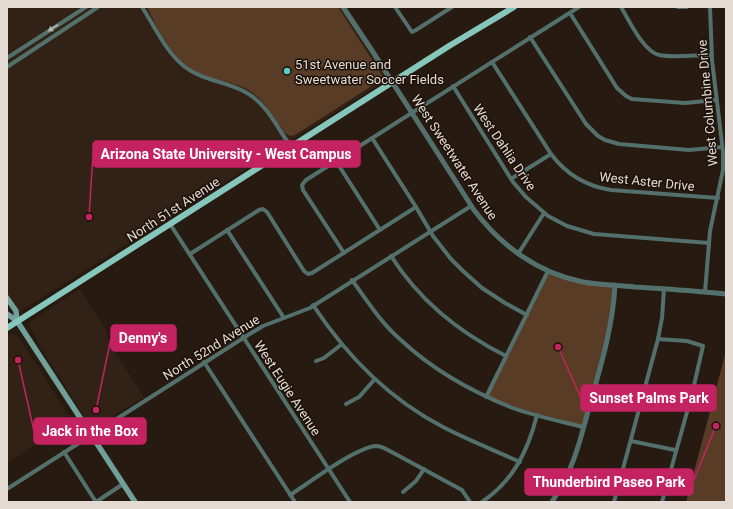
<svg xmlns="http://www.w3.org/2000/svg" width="733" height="509" font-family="Roboto,sans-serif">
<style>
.built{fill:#322215}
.green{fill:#593c26}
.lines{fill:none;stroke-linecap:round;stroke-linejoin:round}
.minor{stroke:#53706c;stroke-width:4}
.tertiary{stroke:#53706c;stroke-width:5}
.secondary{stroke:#70a099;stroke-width:5.5}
.primary{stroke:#86c6bc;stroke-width:6}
.oneway{fill:#b1b6b0}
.poi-dot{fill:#58cec0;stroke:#1c1109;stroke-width:1.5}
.labels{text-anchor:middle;stroke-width:3;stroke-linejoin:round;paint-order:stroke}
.poi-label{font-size:13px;fill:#e4dbd5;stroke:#1c1109;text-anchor:start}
.street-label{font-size:13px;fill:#e4dbd5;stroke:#1c1109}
.leader{fill:none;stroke:#c42261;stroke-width:1.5}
.callout-dot{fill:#c42261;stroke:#1c1109;stroke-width:1.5}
.callout{fill:#c42261;stroke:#c42261;stroke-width:1.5}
.callout-label{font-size:14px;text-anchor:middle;font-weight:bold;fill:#fff}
</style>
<rect width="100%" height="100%" fill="#261a11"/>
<g class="built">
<path d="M7,7H342L389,79L19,312L7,293Z"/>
<path d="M80,289L106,330L109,343L144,397L94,428L91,427L48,359L29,326L31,321Z"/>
<path d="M13,334L18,336L72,421L7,463V336Z"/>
</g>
<g class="green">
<path d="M147,7H338L382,75L381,80L295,135L290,136L285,133C274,119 266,102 250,91C231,79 206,81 188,67C175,56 166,43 158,29C154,22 151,14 147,7Z"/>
<path d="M548,271L564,277L615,285L614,304L583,427L537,415L486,397Z"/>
<path d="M726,351V502H686Z"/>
</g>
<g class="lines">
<g class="minor">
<path d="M142,7C155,27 166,52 185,67C203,81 227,81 247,93C267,104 278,129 291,147"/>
<path d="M395,7L412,32L416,30L452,7"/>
<path d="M621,7C629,20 643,51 659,55C671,58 698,55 712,55"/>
<path d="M678,7H687"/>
<path d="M570,13L617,88L626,96L632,99L685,103L716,100"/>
<path d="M530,37L586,124L598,136L605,140L619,144L689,150L722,147"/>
<path d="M7,58L86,7"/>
<path d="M492,62L551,154C566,174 585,186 611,190L718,198"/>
<path d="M7,67L98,7"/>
<path d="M453,86L513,182L526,197L548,216L567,226L594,234L709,243"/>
<path d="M372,138L416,207L433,236L451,259L463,271L482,288L505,303L527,315"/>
<path d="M336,161L380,230"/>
<path d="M511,179L551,154"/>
<path d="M170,224L350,502"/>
<path d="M227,230L284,318"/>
<path d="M344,253L303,190L302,185L306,180L579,7"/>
<path d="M190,254L259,210L263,209L267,212L304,271L308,274L312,273L416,207"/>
<path d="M518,254L544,213"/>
<path d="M391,256C419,300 460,333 506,356"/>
<path d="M352,280C367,301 382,324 402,341C433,370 471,391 510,407C534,416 559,421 583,427"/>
<path d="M705,292L710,231L723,170V152L712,60L710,7"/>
<path d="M313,305C346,355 389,399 443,427C468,440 494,450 520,462"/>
<path d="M658,339L687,341L703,346L692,394L662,502"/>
<path d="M316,361L324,358L342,344"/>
<path d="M204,362L295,502"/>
<path d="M486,397L548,271"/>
<path d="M346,404L359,397L375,379"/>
<path d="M631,441L675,450"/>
<path d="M64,452L96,502"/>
<path d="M7,489L248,335L263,326L310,308L471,206"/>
<path d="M403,492L416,481L424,469"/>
<path d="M290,495C309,483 356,447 376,446C381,446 384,448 388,450L462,490L470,502"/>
<path d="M96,502L123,484"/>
<path d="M482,502C513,481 528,451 537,415"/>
<path d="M614,502L658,339L662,318L664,289"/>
</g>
<g class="tertiary">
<path d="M343,7L373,52L474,210C501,246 538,273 583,282C600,285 618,285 635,287C665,289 696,291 726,294"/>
<path d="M552,502C574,469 580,441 590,404C601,365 613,326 615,285"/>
</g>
<g class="secondary">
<path d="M7,298L16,311L17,321"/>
<path d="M7,314L17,321L135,502"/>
</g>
<path class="primary" d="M7,328L449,46L514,7"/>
</g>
<defs><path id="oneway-solid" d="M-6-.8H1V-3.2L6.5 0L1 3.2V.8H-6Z"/></defs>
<use class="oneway" href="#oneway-solid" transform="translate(53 28) rotate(147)"/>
<circle class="poi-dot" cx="287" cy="71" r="4"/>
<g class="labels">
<g class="poi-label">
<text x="295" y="69">51st Avenue and<tspan x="295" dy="15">Sweetwater Soccer Fields</tspan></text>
</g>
<g class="street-label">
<text transform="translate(707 103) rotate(-95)" y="5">West Columbine Drive</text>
<text transform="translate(505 147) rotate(56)" y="5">West Dahlia Drive</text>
<text transform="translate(455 157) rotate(57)" y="5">West Sweetwater Avenue</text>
<text transform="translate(647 181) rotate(6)" y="5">West Aster Drive</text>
<text transform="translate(173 209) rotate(-33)" y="5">North 51st Avenue</text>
<text transform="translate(211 347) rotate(-32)" y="5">North 52nd Avenue</text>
<text transform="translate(288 388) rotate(57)" y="5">West Eugie Avenue</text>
</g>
</g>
<path class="leader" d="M89 217L93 154M96 410L111 338M558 347L581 398M18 360L34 431M716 426L693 482"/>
<g class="callout-dot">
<circle cx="89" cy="217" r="4"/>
<circle cx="96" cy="410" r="4"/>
<circle cx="558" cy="347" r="4"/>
<circle cx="18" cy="360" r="4"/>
<circle cx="716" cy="426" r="4"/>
</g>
<g class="callout">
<rect x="93" y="141" width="267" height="26" rx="4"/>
<rect x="111" y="325" width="65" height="26" rx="4"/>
<rect x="581" y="385" width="135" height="26" rx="4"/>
<rect x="34" y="418" width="112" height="26" rx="4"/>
<rect x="525" y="469" width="168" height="26" rx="4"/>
</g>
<g class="callout-label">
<text x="226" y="159">Arizona State University - West Campus</text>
<text x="143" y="343">Denny's</text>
<text x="649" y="403">Sunset Palms Park</text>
<text x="90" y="436">Jack in the Box</text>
<text x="609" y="487">Thunderbird Paseo Park</text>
</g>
<rect width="733" height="509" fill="none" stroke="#e4dbd5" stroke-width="16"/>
</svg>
